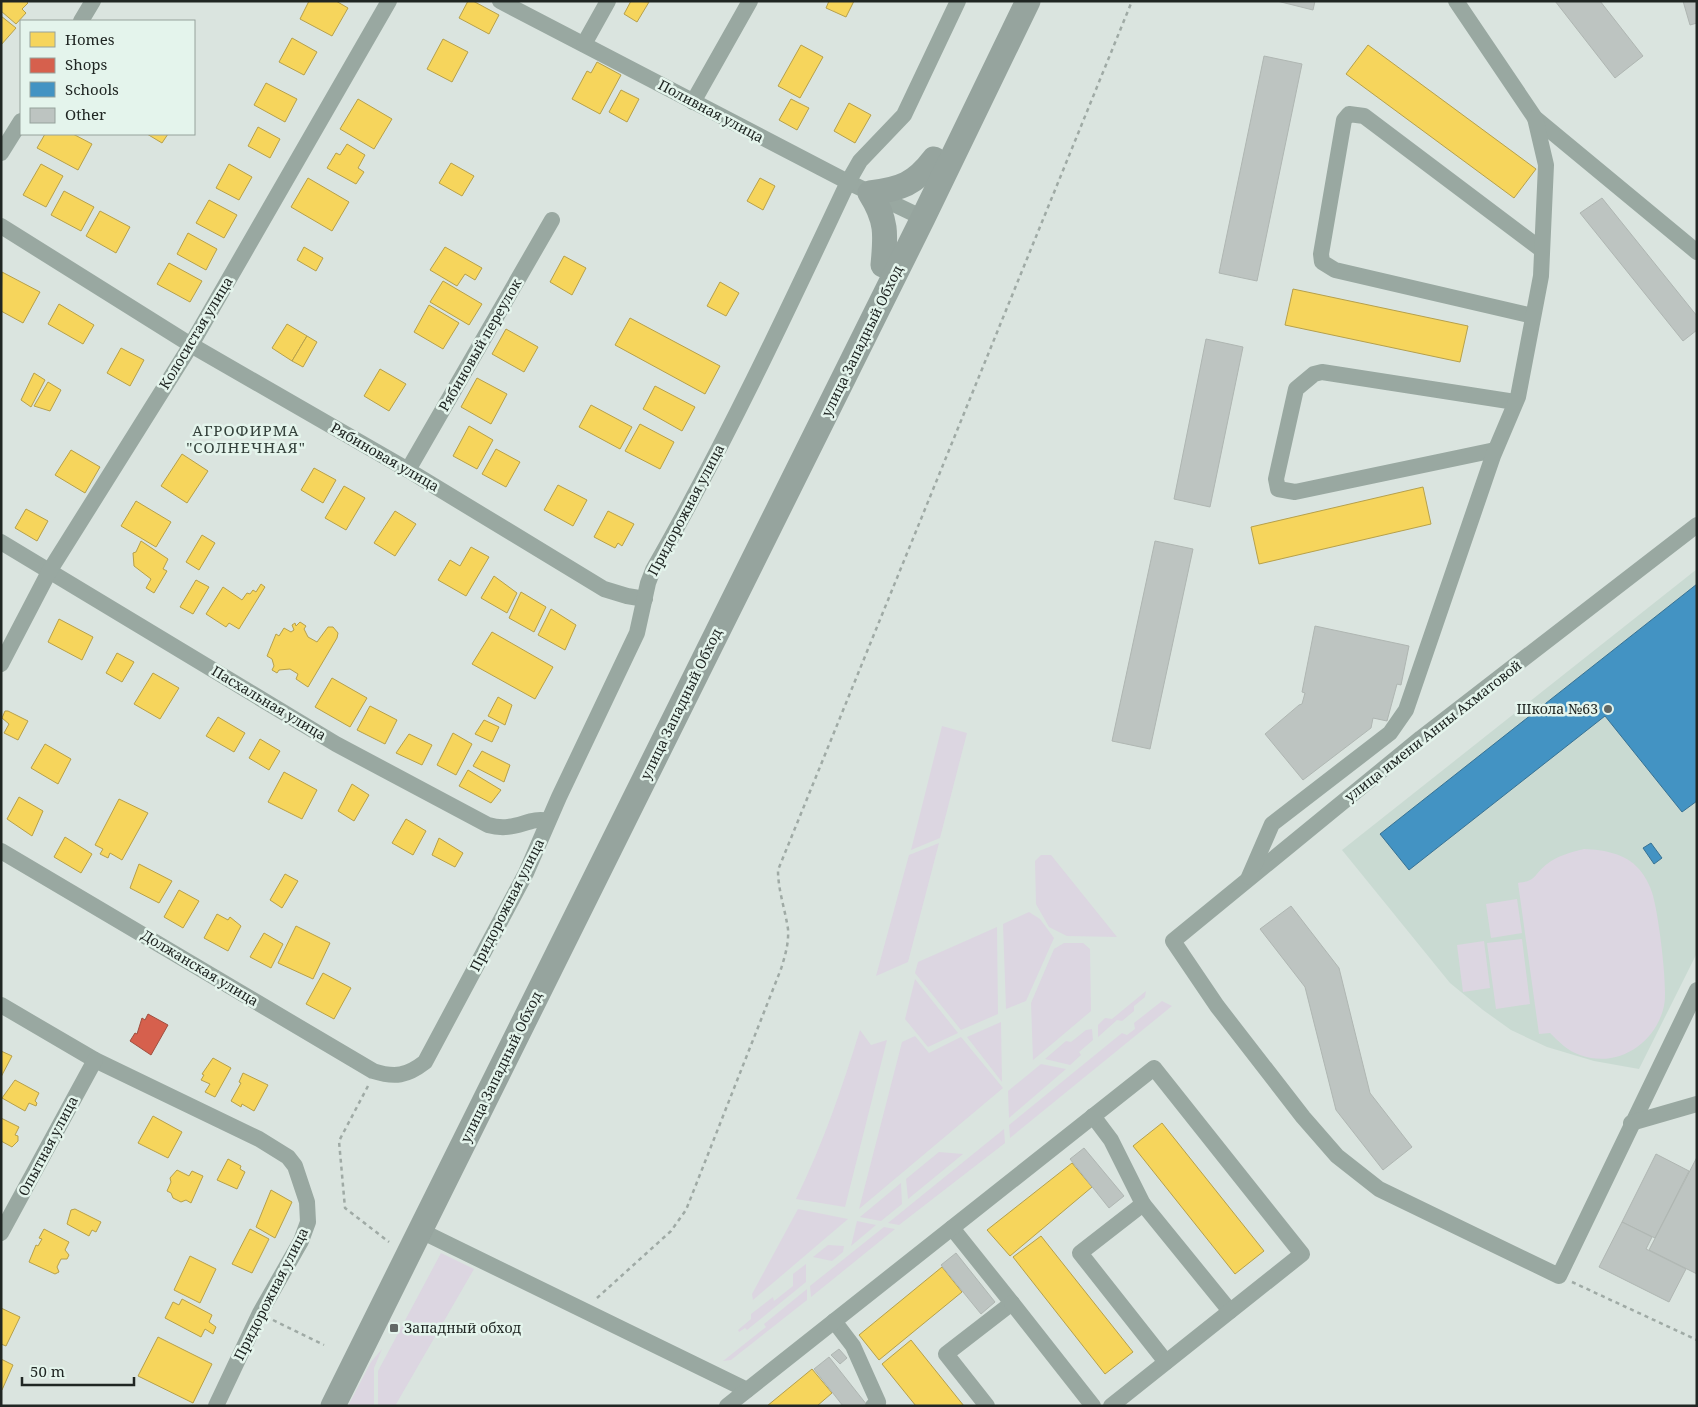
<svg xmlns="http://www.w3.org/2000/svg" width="1698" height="1407" font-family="'Noto Serif',serif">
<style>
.built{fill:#c9dad2}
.green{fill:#dcd6e1}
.homes{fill:#f6d55c;stroke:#b6a04b}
.shops{fill:#d6604d;stroke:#9f4f40}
.schools{fill:#4393c3;stroke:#387293}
.building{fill:#bdc4c1;stroke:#afb6b2}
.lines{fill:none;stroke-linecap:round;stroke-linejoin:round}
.path{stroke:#9faaa5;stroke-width:2.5;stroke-dasharray:4 4;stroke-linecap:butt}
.minor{stroke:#99a8a1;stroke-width:16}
.highway{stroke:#96a49e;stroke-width:25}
.poi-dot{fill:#616865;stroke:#e4f4ec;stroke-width:2}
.labels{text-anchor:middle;stroke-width:5;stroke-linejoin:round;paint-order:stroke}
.street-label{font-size:14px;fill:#202623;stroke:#e4f4ec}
.poi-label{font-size:14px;fill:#202623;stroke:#e4f4ec;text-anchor:end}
.neighbourhood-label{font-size:15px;letter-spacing:1px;fill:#34413b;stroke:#e4f4ec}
</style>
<rect width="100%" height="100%" fill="#dae4df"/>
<path class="built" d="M1697,569V953L1639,1069L1594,1061L1547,1047L1511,1030L1483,1010L1450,983L1342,850Z"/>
<g class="green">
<path d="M942,726L967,733L940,838L911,850Z"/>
<path d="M939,843L908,962L876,976L909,855Z"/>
<path d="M1584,849C1604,850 1625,853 1639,869C1646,877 1652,889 1654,900C1659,920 1668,987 1664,1006C1656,1043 1618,1069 1580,1055C1568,1051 1559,1042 1550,1033L1539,1034L1518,883C1537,881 1533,875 1547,864C1557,856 1571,852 1584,849Z"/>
<path d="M1041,855H1051L1117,937L1067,936L1049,927L1036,904L1035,861Z"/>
<path d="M1517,899L1522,933L1491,938L1486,904Z"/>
<path d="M1029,912L1040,919L1054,938L1026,1001L1006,1009L1003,924Z"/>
<path d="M997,927L998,1014L961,1030L915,973L918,962Z"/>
<path d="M1522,939L1530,1004L1496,1009L1487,943Z"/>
<path d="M1484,941L1490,988L1463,992L1457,945Z"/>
<path d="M1064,943H1083L1090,949L1091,1011L1033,1060L1031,1003L1054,949Z"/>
<path d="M915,979L958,1033L928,1047L905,1019Z"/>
<path d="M1146,991L1145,997L1134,1006V1011L1122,1021L1117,1020L1098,1037V1025L1105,1018L1112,1019Z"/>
<path d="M1162,1001L1172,1006L1010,1138L1009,1125L1122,1033L1127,1035L1135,1029L1134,1023Z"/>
<path d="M1001,1022L1002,1082L967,1037Z"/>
<path d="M1092,1029L1093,1040L1079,1052L1081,1055L1070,1065L1045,1059L1066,1041L1071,1042L1086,1030Z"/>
<path d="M860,1030L871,1045L887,1040L845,1207L796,1199C823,1144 842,1088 860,1030Z"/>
<path d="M915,1036L929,1053L961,1037L1003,1088L859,1209L902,1042Z"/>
<path d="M1041,1064L1066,1069L1009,1118L1008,1091Z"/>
<path d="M1004,1129L1005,1143L899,1225L888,1223Z"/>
<path d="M939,1152L963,1154L908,1199L906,1179Z"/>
<path d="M901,1183L902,1204L881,1221L860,1217Z"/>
<path d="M798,1209L848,1219L753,1300L752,1294Z"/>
<path d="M857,1221L876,1225L851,1246Z"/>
<path d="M884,1227L895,1229L811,1297L810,1286Z"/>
<path d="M828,1245L844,1246L843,1252L832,1261L813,1257Z"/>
<path d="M441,1253L474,1269L395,1406H378V1371Z"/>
<path d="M806,1264V1282L747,1330L745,1328L739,1332L738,1330L751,1319V1314L773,1297L774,1301L793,1286V1274Z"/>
<path d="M807,1289V1300L731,1360L723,1361L766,1327L764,1324Z"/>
<path d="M382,1349L374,1368V1406H348L371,1362Z"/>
</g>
<g class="homes">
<path d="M1,1H26L28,3L22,9L26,13L16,24L1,11Z"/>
<path d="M309,1H336L348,8L332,36L300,19Z"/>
<path d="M468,1H473L499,15L489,34L459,18Z"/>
<path d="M631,1L649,2L637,22L624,14Z"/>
<path d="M829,1H854L846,17L826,8Z"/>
<path d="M1,16L16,28L1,45Z"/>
<path d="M292,38L317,52L304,75L279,62Z"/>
<path d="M443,39L468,52L452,82L427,69Z"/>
<path d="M801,45L823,57L800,98L778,86Z"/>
<path d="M1368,45L1536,169L1514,198L1346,74Z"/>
<path d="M597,62L621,75L600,114L572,99L587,71L591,73Z"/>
<path d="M266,83L297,99L285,122L254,105Z"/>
<path d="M621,90L639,99L627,122L609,112Z"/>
<path d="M358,99L392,119L374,149L340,129Z"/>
<path d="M791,99L809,108L797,130L779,120Z"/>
<path d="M849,103L871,115L855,143L834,131Z"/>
<path d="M258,127L280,139L270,158L248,146Z"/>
<path d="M45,134H73L92,144L78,170L37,148Z"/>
<path d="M147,134H168L162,143Z"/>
<path d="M347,144L365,155L358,168L364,172L356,184L327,168L336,153L340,155Z"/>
<path d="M451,163L474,176L462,196L439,183Z"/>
<path d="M41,164L63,176L46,207L23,195Z"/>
<path d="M229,164L252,177L239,200L216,188Z"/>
<path d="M308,178L349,202L332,231L291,207Z"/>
<path d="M760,178L775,186L763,210L747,201Z"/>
<path d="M64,191L94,207L81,231L51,215Z"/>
<path d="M209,200L237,215L224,238L196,223Z"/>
<path d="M100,211L130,227L116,253L86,236Z"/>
<path d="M188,233L217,249L206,270L177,254Z"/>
<path d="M304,247L323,258L316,271L297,260Z"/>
<path d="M445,247L482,268L475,280L465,274L457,286L430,270Z"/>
<path d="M564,256L586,268L572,295L550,282Z"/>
<path d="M169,263L202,281L190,302L157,284Z"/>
<path d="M2,272L40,292L23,323L1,311Z"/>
<path d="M443,281L482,304L469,325L430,302Z"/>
<path d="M720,282L739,293L726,316L707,306Z"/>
<path d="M1293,289L1468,326L1460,362L1285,325Z"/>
<path d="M59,304L94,325L83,344L48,324Z"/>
<path d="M429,305L459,323L443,349L414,332Z"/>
<path d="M630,318L720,366L705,394L615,345Z"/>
<path d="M287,324L307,336L292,361L272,348Z"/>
<path d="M506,329L538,347L524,372L492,354Z"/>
<path d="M307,336L317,342L303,367L292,361Z"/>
<path d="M121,348L144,360L130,386L107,373Z"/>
<path d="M380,369L406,384L389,411L364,396Z"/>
<path d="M34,373L45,380L31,407L21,400Z"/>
<path d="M477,378L507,394L491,424L461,407Z"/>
<path d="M48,382L61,390L50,411L34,406Z"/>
<path d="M655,386L695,407L682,431L643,409Z"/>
<path d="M591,405L632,427L620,449L579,427Z"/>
<path d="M640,424L674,442L660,469L625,451Z"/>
<path d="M469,426L493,440L477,469L453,456Z"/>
<path d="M496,449L520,462L506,487L482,474Z"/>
<path d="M71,450L100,467L85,493L55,475Z"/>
<path d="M182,454L208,471L187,503L161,486Z"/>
<path d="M314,468L336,480L323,503L301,490Z"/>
<path d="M558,485L587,500L573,526L544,510Z"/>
<path d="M344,486L365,498L346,530L325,518Z"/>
<path d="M1423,487L1431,524L1259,564L1251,527Z"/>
<path d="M136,501L171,522L156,547L121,526Z"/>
<path d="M26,509L48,521L37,541L15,528Z"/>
<path d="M395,511L416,524L395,556L374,543Z"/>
<path d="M608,511L634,524L622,546L618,543L615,548L594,537Z"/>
<path d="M202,535L215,543L199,570L186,562Z"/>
<path d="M141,541L168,559L163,569L167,571L154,593L146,588L151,579L134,566L133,553L136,552Z"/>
<path d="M471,547L489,557L466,596L438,580L450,560L460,566Z"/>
<path d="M494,576L517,593L507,613L481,598Z"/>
<path d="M196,580L209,587L193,614L180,607Z"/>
<path d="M261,584L265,587L239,629L229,623L226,627L206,614L223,587L242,600L247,593L250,594L253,590L256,592Z"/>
<path d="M521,592L546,607L534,632L509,618Z"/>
<path d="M551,609L576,625L565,650L538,635Z"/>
<path d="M59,619L93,637L82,660L48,642Z"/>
<path d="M300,622L306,626L304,629L308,637L317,642L328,627H333L338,633L337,638L308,687L296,679L298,674L290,669L279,670L277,673L272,670L274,666L272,659L267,656L276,634L279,636L284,628L291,632L294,630L292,625L295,623L296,626Z"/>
<path d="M492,632L553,667L535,699L472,664Z"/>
<path d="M117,653L134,662L122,682L106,673Z"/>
<path d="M153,673L179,688L160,719L134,704Z"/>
<path d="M332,678L367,698L350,727L315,707Z"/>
<path d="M498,697L512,705L505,725L488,716Z"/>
<path d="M370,706L397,720L385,744L357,730Z"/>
<path d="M5,711H8L28,721L18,740L4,733L9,724L2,718Z"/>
<path d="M218,717L245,733L234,752L206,736Z"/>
<path d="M484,720L499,727L492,742L475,734Z"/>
<path d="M453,733L472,744L456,775L437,765Z"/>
<path d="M409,734L432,745L422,765L396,753Z"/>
<path d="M260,739L280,751L269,770L249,758Z"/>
<path d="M45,744L71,759L58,784L31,768Z"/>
<path d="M482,751L510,765L504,782L473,766Z"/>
<path d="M468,770L501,790L491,803L459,786Z"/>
<path d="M284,772L317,790L302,819L268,802Z"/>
<path d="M352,784L369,795L354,821L338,811Z"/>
<path d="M19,797L43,811L32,836L7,819Z"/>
<path d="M119,799L148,813L122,860L110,853L108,858L100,854L103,849L95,845Z"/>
<path d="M406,819L426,831L413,855L392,843Z"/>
<path d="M65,837L92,854L81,873L54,857Z"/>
<path d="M439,838L463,853L455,867L432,855Z"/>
<path d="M139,864L172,881L159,903L130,888Z"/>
<path d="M285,874L298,881L282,908L270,900Z"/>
<path d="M179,890L199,901L183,928L164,917Z"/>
<path d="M217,914L228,920L230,917L241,926L228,951L204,938Z"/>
<path d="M296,926L330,943L313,979L278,963Z"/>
<path d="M264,933L283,944L271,968L250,957Z"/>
<path d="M323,973L351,988L334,1019L306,1004Z"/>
<path d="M1,1051L12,1056L1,1077Z"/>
<path d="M213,1058L231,1068L215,1097L205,1092L210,1084L201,1080L204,1075L202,1074Z"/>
<path d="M243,1073L268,1085L254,1111L242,1104L241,1107L231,1101L241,1083L239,1082Z"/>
<path d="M15,1080L39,1093L35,1101L37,1103L36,1106L29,1103L25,1111L2,1098Z"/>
<path d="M153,1116L182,1132L168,1158L138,1143Z"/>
<path d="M1,1118L19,1127L15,1135L18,1136V1141L12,1147L1,1141Z"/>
<path d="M1162,1123L1264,1251L1235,1274L1133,1146Z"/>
<path d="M228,1159L241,1166L240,1169L245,1172L237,1189L217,1180Z"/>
<path d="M1072,1163L1092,1187L1010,1256L987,1230Z"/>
<path d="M177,1170L189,1176L192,1171L203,1176L191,1203L186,1200L181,1202L173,1198L171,1193L167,1191L171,1182L170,1178Z"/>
<path d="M271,1190L292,1202L275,1238L256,1227Z"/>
<path d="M75,1209L101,1222L96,1232L92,1230L89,1236L67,1224L71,1210Z"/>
<path d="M44,1229L69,1242L65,1250L69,1255L67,1259H61L57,1267L59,1272L55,1274L29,1262L36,1245L38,1246L42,1239L39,1238Z"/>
<path d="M250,1229L269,1239L252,1273L232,1264Z"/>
<path d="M1041,1236L1133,1352L1105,1374L1013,1257Z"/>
<path d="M190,1256L216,1269L200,1303L174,1290Z"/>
<path d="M942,1267L962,1292L879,1360L859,1335Z"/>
<path d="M182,1299L212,1315L209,1322L216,1327L213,1334L205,1329L201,1337L165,1318L173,1302L179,1305Z"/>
<path d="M1,1308L20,1317L6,1346L1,1344Z"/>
<path d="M158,1337L212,1364L193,1403L138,1376Z"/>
<path d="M911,1340L964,1406H916L882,1364Z"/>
<path d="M1,1359L13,1365L2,1390H1Z"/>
<path d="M812,1369L832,1393L817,1406H767Z"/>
</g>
<path class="shops" d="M148,1014L168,1025L151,1055L130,1041L135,1033L137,1034L142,1018L145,1020Z"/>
<g class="schools">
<path d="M1697,584V801L1682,812L1605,716L1409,870L1380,834Z"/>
<path d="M1651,843L1662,858L1654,864L1643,848Z"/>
</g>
<g class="building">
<path d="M1277,1H1315L1313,10Z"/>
<path d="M1555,1H1600L1643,56L1615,78Z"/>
<path d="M1683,1H1697V23L1690,25Z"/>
<path d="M1264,56L1302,64L1257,281L1219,273Z"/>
<path d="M1602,198L1697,316V330L1683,341L1580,213Z"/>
<path d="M1206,339L1243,347L1210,507L1174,499Z"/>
<path d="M1155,541L1193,549L1150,749L1112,741Z"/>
<path d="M1315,626L1409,646L1401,685L1397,684L1387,721L1373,718L1371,728L1303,780L1265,734L1299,705L1302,704L1305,693L1302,692Z"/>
<path d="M1291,906L1339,968L1370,1093L1412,1147L1383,1170L1336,1110L1305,987L1260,929Z"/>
<path d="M1084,1148L1124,1196L1109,1208L1070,1159Z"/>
<path d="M1656,1154L1689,1171L1655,1238L1622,1222Z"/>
<path d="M1697,1157V1274L1649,1250Z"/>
<path d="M1622,1222L1652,1237L1646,1249L1686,1269L1669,1302L1599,1267Z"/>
<path d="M956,1253L995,1302L981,1314L941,1265Z"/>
<path d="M839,1349L847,1358L840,1364L831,1355Z"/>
<path d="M829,1357L867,1405L843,1406L814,1369Z"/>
</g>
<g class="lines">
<g class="path">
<path d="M368,1086L339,1141L345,1208L389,1242"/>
<path d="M1572,1282L1697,1340"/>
<path d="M597,1298L671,1231L686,1210L781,969C785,956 789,943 788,929C785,909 778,890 778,870L1132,1"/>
<path d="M273,1320L324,1345"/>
</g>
<g class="minor">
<path d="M500,1L848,182L923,218"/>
<path d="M1456,1L1535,118L1697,252"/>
<path d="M81,21L93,1"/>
<path d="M584,44L608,1"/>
<path d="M693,102L750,1"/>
<path d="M1,153L21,121"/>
<path d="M1,226L191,345L408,470L604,589L627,596L645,599"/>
<path d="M1533,316L1335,270L1322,262L1321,254L1344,120L1349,114L1364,116L1542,250"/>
<path d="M1495,450L1295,492L1278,489L1276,479L1296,389L1314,374L1322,372L1515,402"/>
<path d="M408,470L552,220"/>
<path d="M1697,525L1421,738L1173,941L1217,1006L1303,1117L1337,1156L1379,1189L1559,1276L1697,990"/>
<path d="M1,542L336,744L488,825C516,833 528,816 548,821"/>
<path d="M1,664L50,570L191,345L389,1"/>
<path d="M1,851L373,1071C395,1078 407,1076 425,1062L526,873L559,797L637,633L648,583L653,570C725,444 786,314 848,182L860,161L904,115L958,1"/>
<path d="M1249,877L1272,824L1390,733L1406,710L1493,456L1518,397L1541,276L1546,165L1535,118"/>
<path d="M1,1005L95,1060L259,1139L288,1157L295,1166L307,1202L308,1222L301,1241L260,1313L216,1406"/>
<path d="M1093,1116L1111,1140L1143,1204L1230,1311"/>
<path d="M1631,1123L1697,1104"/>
<path d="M1143,1204L1080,1253L1166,1362"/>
<path d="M952,1228L1012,1303L946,1354L987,1406"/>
<path d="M419,1230L747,1390"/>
<path d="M1,1233L95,1060"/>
<path d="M1012,1303L1093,1406"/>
<path d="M834,1321L853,1346L878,1402L873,1406"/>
<path d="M727,1406L1154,1068L1302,1254L1111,1406"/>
</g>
<g class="highway">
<path d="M883,265C886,234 887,220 870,193C901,189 915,184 934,159"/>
<path d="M333,1406L923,218L1028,1"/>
</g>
</g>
<g class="poi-dot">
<circle cx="1608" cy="709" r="5"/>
<rect x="389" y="1323" width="10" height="10" rx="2.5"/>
</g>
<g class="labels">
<g class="street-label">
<text transform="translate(711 111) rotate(28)" y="5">Поливная улица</text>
<text transform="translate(196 333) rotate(-59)" y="5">Колосистая улица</text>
<text transform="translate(862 341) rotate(-64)" y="5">улица Западный Обход</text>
<text transform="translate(480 345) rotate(-60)" y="5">Рябиновый переулок</text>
<text transform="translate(385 457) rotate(30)" y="5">Рябиновая улица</text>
<text transform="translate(686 510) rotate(-62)" y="5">Придорожная улица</text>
<text transform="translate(269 703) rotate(31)" y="5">Пасхальная улица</text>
<text transform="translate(681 704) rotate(-64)" y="5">улица Западный Обход</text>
<text transform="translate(1433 731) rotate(-38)" y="5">улица имени Анны Ахматовой</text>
<text transform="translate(507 905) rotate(-63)" y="5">Придорожная улица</text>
<text transform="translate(200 968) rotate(31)" y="5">Должанская улица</text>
<text transform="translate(501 1067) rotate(-64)" y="5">улица Западный Обход</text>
<text transform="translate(48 1146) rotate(-62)" y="5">Опытная улица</text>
<text transform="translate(271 1294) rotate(-63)" y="5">Придорожная улица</text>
</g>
<g class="poi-label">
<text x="1598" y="714">Школа №63</text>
<text x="404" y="1333" text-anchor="start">Западный обход</text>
</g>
<g class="neighbourhood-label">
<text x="246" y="436">АГРОФИРМА<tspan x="246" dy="17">"СОЛНЕЧНАЯ"</tspan></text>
</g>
</g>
<rect width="1698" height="1407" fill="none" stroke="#202623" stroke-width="5"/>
<rect x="20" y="20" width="175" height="115" fill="#e4f4ec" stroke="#96a29c"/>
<rect x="30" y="32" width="25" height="15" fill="#f6d55c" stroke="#96a29c"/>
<text x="65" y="45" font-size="15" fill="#202623">Homes</text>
<rect x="30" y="58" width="25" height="15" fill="#d6604d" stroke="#96a29c"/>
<text x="65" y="70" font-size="15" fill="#202623">Shops</text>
<rect x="30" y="82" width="25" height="15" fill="#4393c3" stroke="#96a29c"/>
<text x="65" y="95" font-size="15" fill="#202623">Schools</text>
<rect x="30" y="108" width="25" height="15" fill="#bdc4c1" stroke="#96a29c"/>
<text x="65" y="120" font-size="15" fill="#202623">Other</text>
<path d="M22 1377v8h112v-8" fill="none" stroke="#202623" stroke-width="2.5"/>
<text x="30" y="1377" font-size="15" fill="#202623" stroke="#e4f4ec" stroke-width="4" paint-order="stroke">50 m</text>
</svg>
